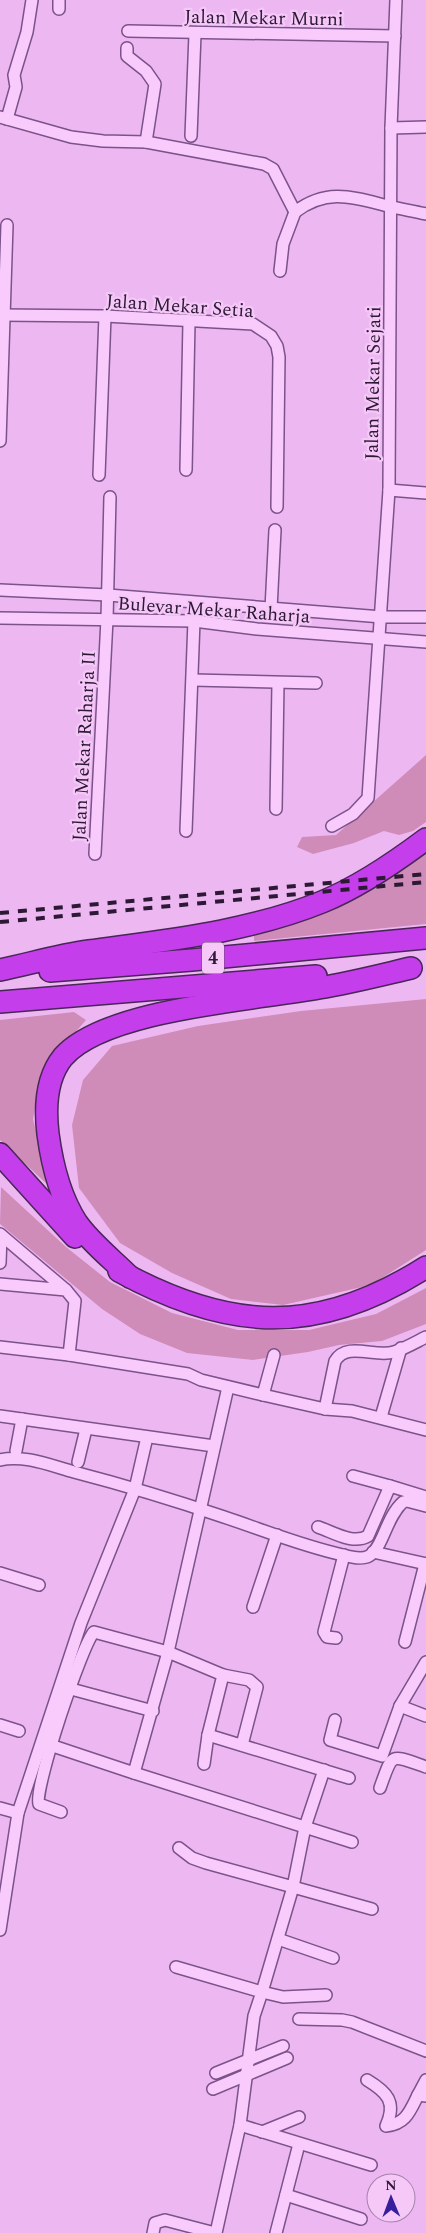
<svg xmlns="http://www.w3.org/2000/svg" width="426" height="2233" font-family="Spectral,serif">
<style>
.green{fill:#d08cb9}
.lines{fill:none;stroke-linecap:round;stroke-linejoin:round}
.minor-casing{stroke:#7b5289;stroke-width:14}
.motorway-casing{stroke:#472755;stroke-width:24}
.minor{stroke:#f8cbfc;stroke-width:11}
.motorway{stroke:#c53eec;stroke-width:21}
.rail{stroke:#2d1936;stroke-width:4;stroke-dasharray:9 9;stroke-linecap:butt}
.labels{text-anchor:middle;stroke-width:4.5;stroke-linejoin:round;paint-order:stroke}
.shield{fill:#f5c8f8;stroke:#694e70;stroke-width:1}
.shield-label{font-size:18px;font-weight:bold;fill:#2d1936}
.street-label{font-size:19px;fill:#2d1936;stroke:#f5c8f8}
</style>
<rect width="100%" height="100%" fill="#edb8f2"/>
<g class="green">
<path d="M426,755V822L413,831L399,835L384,831L354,843L313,854L297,847L302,837L336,835Z"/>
<path d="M426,847V924L254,941V936L305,920L356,898Z"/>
<path d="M426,999V1250L371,1285L283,1305L231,1299L172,1273L120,1243L79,1188L72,1125L83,1080L112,1046L198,1026L301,1011Z"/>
<path d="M74,1012L86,1020L42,1071L33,1119L50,1187L0,1140V1020Z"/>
<path d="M1,1187L66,1247L110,1282L172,1313L238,1330H309L376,1314L426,1288V1324L382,1341L339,1345L308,1352L253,1360L187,1353L140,1334L102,1309L0,1224Z"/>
</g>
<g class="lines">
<g class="minor-casing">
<g id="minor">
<path d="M59,9V0"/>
<path d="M128,31L395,36"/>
<path d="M127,48V56L146,71L155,84L146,142"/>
<path d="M0,117L71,137L103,141L146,142L264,164L273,169L295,212C327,188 352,197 388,206C400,209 413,211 426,214"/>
<path d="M7,119L16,87L14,75L27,32L32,0"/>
<path d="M391,128L426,127"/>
<path d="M191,136L195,34"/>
<path d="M280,271L283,244L295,212"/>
<path d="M0,315L105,316L253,324L271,336L277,346L279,357L277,507"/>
<path d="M0,441L7,225"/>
<path d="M186,470L189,322"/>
<path d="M99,475L105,316"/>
<path d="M389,490L426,493"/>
<path d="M0,590L108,595L382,617H426"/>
<path d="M271,609L275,530"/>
<path d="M0,618L194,621L257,629L426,642"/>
<path d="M193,680L316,683"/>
<path d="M276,809L278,683"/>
<path d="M332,826L353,814L368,798L389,490L391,128L396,0"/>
<path d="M186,831L194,621"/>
<path d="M95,854L107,619L110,497"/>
<path d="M0,1234L66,1290"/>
<path d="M0,1263L1,1235"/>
<path d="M0,1284L66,1290L75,1301L69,1355"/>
<path d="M0,1347L69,1355L188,1374L201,1380L263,1395L325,1409L352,1411L426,1430"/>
<path d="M228,1387L168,1652L134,1773L352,1842"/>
<path d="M263,1395L274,1355"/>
<path d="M325,1409L335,1361C347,1341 375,1358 394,1352C404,1349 416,1342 426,1337"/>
<path d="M0,1416L214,1446"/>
<path d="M381,1417L401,1348"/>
<path d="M16,1451L22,1419"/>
<path d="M0,1460C23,1454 52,1466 74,1472C124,1485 174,1500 224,1517C263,1530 302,1546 343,1555C350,1557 362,1560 369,1556C383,1548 386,1517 403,1502L407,1501L426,1506"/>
<path d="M78,1462L86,1429"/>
<path d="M353,1476L390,1486"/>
<path d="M318,1527C333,1532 353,1545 368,1536L390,1486L426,1497"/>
<path d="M373,1552L426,1564"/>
<path d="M0,1573L39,1585"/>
<path d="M253,1607L277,1535"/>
<path d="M336,1638L327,1637L324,1632L344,1555"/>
<path d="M405,1642L425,1564"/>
<path d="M223,1675L249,1680L257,1687L242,1745"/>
<path d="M71,1689L153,1711"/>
<path d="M400,1706L426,1716"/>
<path d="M335,1720L330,1740L382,1756L400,1706L426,1662"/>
<path d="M0,1725L19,1731"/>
<path d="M208,1735L349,1778"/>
<path d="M50,1745L134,1773"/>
<path d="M380,1788C393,1752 389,1754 426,1767"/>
<path d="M0,1808L18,1813"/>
<path d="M61,1812L39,1804C33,1791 82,1644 94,1632L168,1652L223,1675L208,1735L204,1764"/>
<path d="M179,1848L192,1858L206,1863L293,1887L305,1827L324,1770"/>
<path d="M0,1930L18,1813L81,1623L135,1489L147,1437"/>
<path d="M278,1939L333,1958"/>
<path d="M176,1967L262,1992L254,2016L240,2125L216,2233"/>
<path d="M326,1995L283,1997L262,1992L293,1887L372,1909"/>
<path d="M299,2019L342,2020L352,2022L426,2051"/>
<path d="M216,2073L283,2046"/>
<path d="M367,2080C387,2092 397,2102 386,2126C406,2124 410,2111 418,2095"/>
<path d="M426,2080L418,2095L426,2096"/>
<path d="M213,2089L287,2058"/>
<path d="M240,2125L371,2165"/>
<path d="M262,2132L299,2117"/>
<path d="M286,2195L361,2219"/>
<path d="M153,2233L155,2223L165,2220L215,2233"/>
<path d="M276,2233L299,2144"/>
</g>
</g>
<g class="motorway-casing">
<g id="motorway">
<path d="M0,970C29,964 59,955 89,951C168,940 248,932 322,902C359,887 394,863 426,839"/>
<path d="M50,971L192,960L426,938"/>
<path d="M0,1002L316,976"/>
<path d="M0,1154L75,1237"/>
<path d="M119,1271C230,1332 318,1336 426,1267"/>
<path d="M130,1277C113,1260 91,1243 77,1223C60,1197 52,1164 48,1134C45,1109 46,1078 63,1057C105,1009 254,1000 319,988C350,983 381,975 411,968"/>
</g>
</g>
<use href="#minor" class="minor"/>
<use href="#motorway" class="motorway"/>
<g class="rail">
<path d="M0,913L426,874"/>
<path d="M0,922L426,882"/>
</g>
</g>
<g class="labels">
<rect class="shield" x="202" y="942.5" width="22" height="31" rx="4"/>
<g class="shield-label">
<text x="213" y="964">4</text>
</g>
<g class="street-label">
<text transform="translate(264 17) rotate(1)" y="7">Jalan Mekar Murni</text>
<text transform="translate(180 305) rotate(4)" y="7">Jalan Mekar Setia</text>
<text transform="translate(372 383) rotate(-89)" y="7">Jalan Mekar Sejati</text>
<text transform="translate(214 609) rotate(4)" y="7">Bulevar Mekar Raharja</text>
<text transform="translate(83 746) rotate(-87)" y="7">Jalan Mekar Raharja II</text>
</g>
</g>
<g transform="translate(391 2198) rotate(359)"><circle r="24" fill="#f5c8f8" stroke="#a582aa"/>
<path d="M0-4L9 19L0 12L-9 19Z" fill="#381d9d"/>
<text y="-8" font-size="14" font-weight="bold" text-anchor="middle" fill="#2d1936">N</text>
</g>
</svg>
